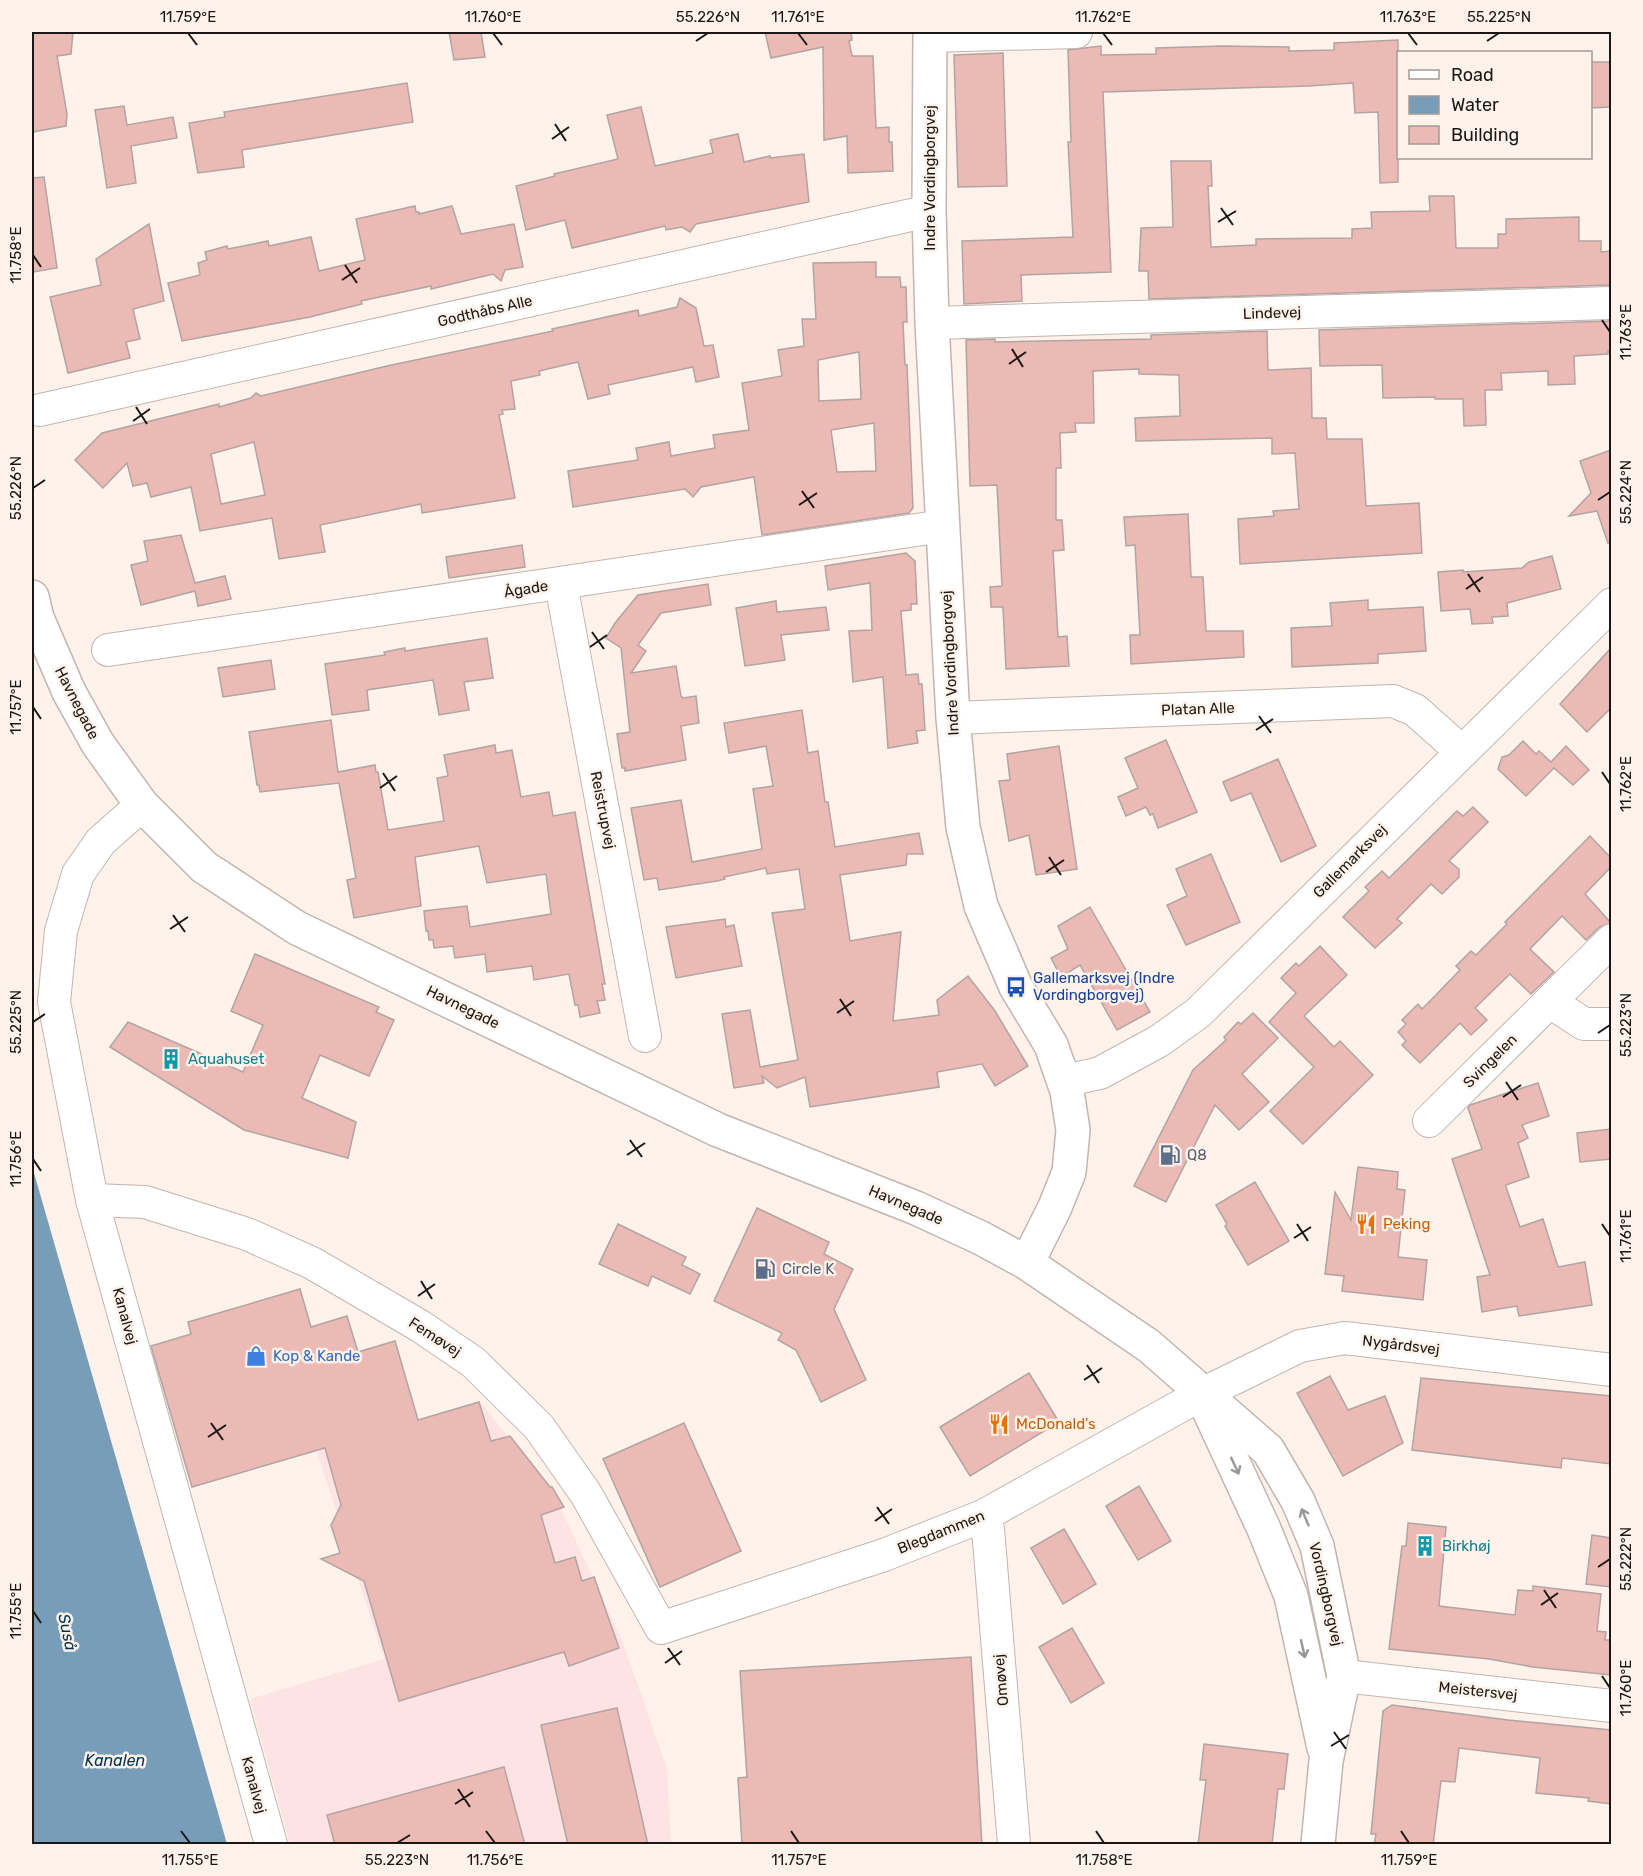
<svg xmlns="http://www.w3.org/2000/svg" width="1643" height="1876" font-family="Rubik,sans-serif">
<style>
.industrial{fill:#fee3e5}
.water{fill:#779db9}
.building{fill:#ecbab4;stroke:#b1a4a2;stroke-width:1.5;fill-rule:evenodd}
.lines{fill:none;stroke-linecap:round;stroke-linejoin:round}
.street-casing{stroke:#c1b6af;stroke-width:34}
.secondary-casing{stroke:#c1b6af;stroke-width:36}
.street{stroke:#fff;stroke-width:32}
.secondary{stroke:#fff;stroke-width:33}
.oneway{stroke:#989795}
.ticks{fill:none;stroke:#1b1714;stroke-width:2}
.labels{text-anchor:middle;stroke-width:5;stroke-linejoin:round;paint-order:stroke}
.street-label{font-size:15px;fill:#1b1714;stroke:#fef2eb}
.transit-label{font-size:15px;fill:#164399;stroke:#fef2eb;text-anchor:start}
.culture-label{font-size:15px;fill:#0d838f;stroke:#fef2eb;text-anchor:start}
.service-label{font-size:15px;fill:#4e5e75;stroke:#fef2eb;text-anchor:start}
.food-label{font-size:15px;fill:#c56008;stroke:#fef2eb;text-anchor:start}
.shop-label{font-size:15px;fill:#366cbe;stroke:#fef2eb;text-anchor:start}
.water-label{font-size:16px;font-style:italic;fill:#003350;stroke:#fef2eb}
.neatline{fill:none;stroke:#1b1714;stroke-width:2}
.ticks-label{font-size:15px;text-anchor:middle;fill:#1b1714}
</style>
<rect width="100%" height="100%" fill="#fef2eb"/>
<path class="industrial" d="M482,1404L554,1494L622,1640L667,1769L671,1844H290L250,1699L384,1659L317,1452Z"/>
<path class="water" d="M32,1166L227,1844H32Z"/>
<g class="building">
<path d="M32,32H73L71,54L57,56L67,114L66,126L32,132Z"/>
<path d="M449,32H481L485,57L454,60Z"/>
<path d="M765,32H851L852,40L849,41L852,56H873L876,128L889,127V142H892L893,171L848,173L847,136L824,140L823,47L771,58Z"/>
<path d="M1398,40V182L1380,183L1378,112L1355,113L1353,83L1309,86L1103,92L1111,272L1021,275L1022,301L964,304L962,241L1073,237L1068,142H1071L1068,50L1101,46V55L1156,54V48L1222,46L1289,47V51L1334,50V43Z"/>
<path d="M1003,53L1007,186L958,187L954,55Z"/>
<path d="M1590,62H1611V107L1590,108Z"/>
<path d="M407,83L413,122L242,150L244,167L198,173L189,123L225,117L224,112Z"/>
<path d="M124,106L127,125L173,117L177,138L131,146L136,183L107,188L95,110Z"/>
<path d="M641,107L655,166L713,153L710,140L738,134L744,162L770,156V158L804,154L809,202L696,224L690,232L682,227L666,230L665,226L572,248L565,220L526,230L516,186L555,176L554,174L618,159L607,115Z"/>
<path d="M1171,161H1211L1212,186H1208L1211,247L1256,245V239L1352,238V229L1372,228L1371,212L1430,211L1429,196H1454L1456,248H1498V234H1506V219L1579,217V241H1601V252L1611,251V285L1149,299L1148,271H1139L1141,228L1173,227Z"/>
<path d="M44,177L57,268L32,272V178Z"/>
<path d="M415,206L416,212H419V214L452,206L461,234L514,224L523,267L505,270L501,281L493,274L431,289V286L361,301L362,304L310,317L182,341L168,283L200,275L198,263L207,260L205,252L227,246L228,249L268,241L269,246L311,237L319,271L365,260L356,219Z"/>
<path d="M149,224L164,301L133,309L140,339L126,342L130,358L68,373L50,297L101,285L96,259Z"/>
<path d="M876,262V277H900L901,287H906L907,322H903L905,365H907L913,508L909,513L762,535L754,477L701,487L693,497L685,489L573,507L568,471L638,460L636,448L669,442L671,456L715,448L713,435L749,430L742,383L782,376L778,350L804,346L802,319H816L813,263ZM859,352L861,399L819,401L818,360ZM874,423L876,471L837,472L831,430Z"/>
<path d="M680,298L696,308L704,346L713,345L719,377L696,382L693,367L608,385L610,394L588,399L578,362L539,371L540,375L511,381L515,409L502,410L503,414L499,415L515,498L428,512L422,513L421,504L320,525L325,552L279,559L272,518L200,531L191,487L151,497L147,483L133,486L127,463L103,488L75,460L102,433L215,405L219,404V407L251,398L256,393L261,396L387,366L553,331L552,329L638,310L639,316L677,307ZM254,442L265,495L221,504L211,454Z"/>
<path d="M1611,321V351H1608V354L1574,356L1575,384L1548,385V371L1501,373L1502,390H1485L1486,425L1464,426L1463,399H1435V397L1383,398L1382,365L1320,366L1319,330Z"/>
<path d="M1267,331L1268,370L1311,368L1312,418H1326L1327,439H1362L1366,506L1419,503L1422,553L1240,564L1238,519L1274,516L1273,511L1299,509L1295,453L1272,454V438L1136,441L1135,418L1180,416L1179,375L1139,374V369L1093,371L1094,423H1075L1076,432L1060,433L1061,468H1056V520H1062L1064,550L1053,551L1058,637L1067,636L1069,666L1006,669L1003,607H991L990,587L1002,586L997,485L970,486L966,340L995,339V342L1151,339V335Z"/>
<path d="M1611,450V542L1608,543L1597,511L1569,516L1591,493L1580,461Z"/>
<path d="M1188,514L1191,577H1203L1206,631H1243L1244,657L1131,664L1130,635H1140L1135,545L1126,546L1124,517Z"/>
<path d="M181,535L195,583L225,576L231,599L198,606L195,591L141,605L131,565L148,561L144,541Z"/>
<path d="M522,545L525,567L449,578L446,557Z"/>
<path d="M906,553L915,561L917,604H911V610L901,611L906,675L918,674L919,684H922L925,730L916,731L918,743L888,748L883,677L853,682L849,631L872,630L870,583L828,590L825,566Z"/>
<path d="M1552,556L1561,589L1507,603L1508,616L1492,617L1493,623L1472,624L1470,609L1441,611L1438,572L1463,570V572L1522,568L1529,562Z"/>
<path d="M708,584L711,605L661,613L638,645L646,651L631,673L676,666L681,696L683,698L696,696L699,723L681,726L686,760L625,771V768H622L617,734L630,732L621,648L606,638L615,623L638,595Z"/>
<path d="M1368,600V610L1423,607L1426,651L1378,654V663L1292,667L1291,628L1332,626L1330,603Z"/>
<path d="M776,601L777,612L826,607L829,630L781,635L785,660L745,666L736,608Z"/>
<path d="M487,638L493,678L464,682L469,710L439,715L433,680L367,690L369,710L332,715L325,664L385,655L384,652L405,648V651Z"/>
<path d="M1611,648V708L1587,732L1560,704Z"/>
<path d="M271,660L275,689L223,697L218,668Z"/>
<path d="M802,710L808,753L818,751L825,802H828L835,847L919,833L923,854H907L906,865L840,875L850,941L901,932L893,1021L939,1015L937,1000L968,976L995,1011L1028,1066L995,1086L982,1064L937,1072L939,1087L810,1107L805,1077L777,1088L762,1076L764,1083L734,1088L722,1014L750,1010L760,1067L798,1060L772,913L805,909L799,869L767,874L766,868L724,877L725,879L717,881L659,890L657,878L644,880L631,808L681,800L692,862L762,849L753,789L773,786L766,746L729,753L724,723Z"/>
<path d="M331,720L338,772L375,765L376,772H378L388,830L444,821L437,778L448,776L444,755L495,745L496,753L512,750L521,797L549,792L553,816L575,812L605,984H602L605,1000L597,1001L600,1013L580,1017L578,1005H575L569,974L534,980L532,966L487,972L485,954L455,958L453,946L434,948L433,940H429L428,931H426L424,911L467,906L470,927L551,914L546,874L487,883L479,846L415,857L421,906L354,918L347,880L356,878L339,783L260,792L259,785H257L249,732Z"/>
<path d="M1166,740L1197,812L1158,828L1153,814L1150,815L1146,807L1126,816L1118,797L1138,788L1125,758Z"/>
<path d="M1523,741L1536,754L1539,751L1551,762L1566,746L1589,770L1573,785L1554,768L1526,796L1498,769L1502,757L1509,755Z"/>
<path d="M1059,746L1077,869L1036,875L1029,835L1009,841L999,781L1010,780L1007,754Z"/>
<path d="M1278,759L1316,846L1281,862L1251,793L1231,801L1223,782Z"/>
<path d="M1473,807L1488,822L1449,861L1459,869V877L1442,894L1431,884L1397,919L1402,923L1375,948L1343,917L1369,891L1365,887L1382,871L1389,878L1457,811L1463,816Z"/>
<path d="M1590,836L1611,858V867L1585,894L1611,923L1600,927L1586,940L1562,916L1530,949L1554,972L1531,994L1510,974L1475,1008L1487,1020L1471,1035L1460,1023L1420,1063L1402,1045L1406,1041L1398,1032L1406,1024L1402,1020L1418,1004L1422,1009L1430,1001L1460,970L1456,966L1471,951L1476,955L1507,924L1505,922Z"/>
<path d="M1211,854L1240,922L1186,945L1167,905L1187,896L1176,869Z"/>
<path d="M1090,907L1150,1012L1117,1030L1080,965L1061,977L1051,958L1068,949L1058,926Z"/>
<path d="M725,919L726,927L734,925L742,966L676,978L666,927Z"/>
<path d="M1320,946L1347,975L1304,1016L1334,1047L1340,1041L1373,1075L1303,1144L1270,1111L1314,1067L1269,1022L1296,993L1281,978L1296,963L1299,966Z"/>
<path d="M255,954L379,1007L376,1012L394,1020L369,1076L320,1055L302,1098L356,1122L348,1158L244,1130L110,1047L128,1022L243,1072L263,1025L231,1011Z"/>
<path d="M1253,1013L1278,1038L1242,1074L1269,1102L1239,1130L1215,1105L1166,1202L1134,1186L1193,1070L1226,1040L1224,1037L1238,1022L1241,1024Z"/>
<path d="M1538,1083L1549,1116L1522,1125L1528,1138L1518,1143L1529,1177L1506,1185V1187L1520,1227L1543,1219L1558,1267L1585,1262L1592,1305L1519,1316L1517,1306L1482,1312L1477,1277L1490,1275L1452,1159L1482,1149L1468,1108L1470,1105Z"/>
<path d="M1611,1129V1159L1580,1162L1577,1133Z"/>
<path d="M1358,1167L1398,1172L1397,1189L1405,1190L1398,1257L1427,1260L1423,1300L1342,1291L1344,1276L1325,1274L1335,1192L1351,1220Z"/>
<path d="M1255,1182L1289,1241L1248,1265L1225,1226L1227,1224L1216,1205Z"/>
<path d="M757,1208L829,1242L824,1254L853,1269L834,1309L866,1380L821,1402L796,1350L778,1340L782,1333L714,1301Z"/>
<path d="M618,1224L686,1257L682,1265L700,1274L690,1294L652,1276L648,1286L599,1264Z"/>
<path d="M300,1289L311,1327L347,1316L358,1352L395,1341L418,1420L479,1402L491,1441L510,1436L550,1487H552L564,1507L541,1515L555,1563L575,1557L582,1581L594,1577L619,1648L569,1666L564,1652L399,1701L364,1581L321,1559L340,1553L331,1525L341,1505L325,1448L192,1487L151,1346L191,1334L188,1322Z"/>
<path d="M1029,1373L1059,1422L970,1476L940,1427Z"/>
<path d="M1330,1376L1348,1410L1385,1396L1403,1443L1343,1476L1297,1393Z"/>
<path d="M1421,1378L1611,1396V1464L1562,1458L1561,1468L1412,1450Z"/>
<path d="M684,1423L741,1551L660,1587L603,1459Z"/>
<path d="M1139,1486L1171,1541L1138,1560L1106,1506Z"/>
<path d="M1408,1523L1446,1527L1439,1606L1515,1615L1518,1590L1533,1591V1586L1601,1594L1597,1631L1606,1632L1605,1640H1611V1675L1533,1667L1489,1659L1389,1649L1402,1546H1406Z"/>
<path d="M1064,1529L1096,1584L1063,1604L1031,1548Z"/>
<path d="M1592,1535L1611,1538V1587L1586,1584Z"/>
<path d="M1072,1628L1104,1683L1071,1703L1039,1647Z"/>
<path d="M971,1657L982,1845H742L738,1778L747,1777L740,1671Z"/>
<path d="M1392,1705L1508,1720L1611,1730V1804L1588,1801L1589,1798L1536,1793L1540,1758L1459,1748L1455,1782L1441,1781L1433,1845H1374L1376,1834H1371L1383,1711Z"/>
<path d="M617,1708L648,1845H568L541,1725Z"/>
<path d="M1204,1744L1288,1754L1284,1789H1278L1272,1845H1198L1206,1780H1200Z"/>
<path d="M504,1767L525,1845H335L327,1815Z"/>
</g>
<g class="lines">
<g class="street-casing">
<g id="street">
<path d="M930,36L1076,32"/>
<path d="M932,323L1612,303"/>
<path d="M40,410L929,211"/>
<path d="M561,584L645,1036"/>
<path d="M108,650L943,526"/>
<path d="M953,718L1393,701L1415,710L1461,751"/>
<path d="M142,805L101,841L78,874L61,931L54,1002L92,1200L271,1844"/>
<path d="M1550,1002L1584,1024H1612"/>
<path d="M1064,1081L1100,1073L1159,1041L1198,1013L1612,604"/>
<path d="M1429,1121L1612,940"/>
<path d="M92,1200L145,1202L247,1234L312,1263L420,1326L473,1362L539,1427L586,1494L661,1628L884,1555L983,1516L1202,1394L1300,1346L1345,1338L1612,1370"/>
<path d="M983,1516L988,1529L1014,1844"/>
<path d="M1344,1676L1612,1706"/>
</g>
</g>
<g class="secondary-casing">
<g id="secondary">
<path d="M930,32L929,211L932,323L953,718L963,827L981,906L1016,987L1051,1045L1067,1091L1073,1130L1069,1172L1055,1207L1027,1263"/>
<path d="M32,597L37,618L69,692L98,744L142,805L204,867L297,928L718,1130L916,1208L981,1238L1027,1263L1149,1346L1268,1450L1298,1501L1317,1546L1344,1676L1326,1761L1318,1844"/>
<path d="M1206,1404L1264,1529L1291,1596L1324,1748"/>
</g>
</g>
<use href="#street" class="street"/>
<use href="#secondary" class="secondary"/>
</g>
<defs><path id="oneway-shaft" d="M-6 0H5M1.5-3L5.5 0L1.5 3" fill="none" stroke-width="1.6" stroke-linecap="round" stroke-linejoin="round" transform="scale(1.5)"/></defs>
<g class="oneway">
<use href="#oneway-shaft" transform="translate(1235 1466) rotate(65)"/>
<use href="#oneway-shaft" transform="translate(1305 1517) rotate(-113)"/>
<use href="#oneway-shaft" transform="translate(1303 1649) rotate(77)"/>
</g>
<path class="ticks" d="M188,33L197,45M493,33L502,45M798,33L807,45M1103,33L1112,45M1408,33L1417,45M696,41L708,33M1487,41L1499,33M555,124L566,141M552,139L569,127M1221,208L1233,225M1218,222L1236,211M33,255L41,267M345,265L357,283M342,280L360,268M1602,320L1610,332M1012,349L1023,367M1009,364L1026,352M136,407L147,424M133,421L150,409M33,488L45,480M802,491L814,508M1598,500L1610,492M799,505L817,493M1468,574L1480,592M1466,589L1483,577M592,632L604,649M590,647L607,635M33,707L41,719M1259,716L1271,733M1256,730L1273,719M1602,772L1610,784M383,773L395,791M380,788L397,776M1049,857L1061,875M1046,872L1064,860M173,915L185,932M170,929L188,917M840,999L851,1016M837,1013L854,1001M33,1022L45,1014M1598,1033L1610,1025M1506,1082L1518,1100M1503,1097L1521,1085M630,1140L642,1157M627,1155L645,1143M33,1159L41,1171M1297,1224L1308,1241M1602,1224L1610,1236M1294,1238L1311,1227M421,1281L432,1299M418,1296L435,1284M1087,1365L1099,1383M1084,1380L1102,1368M211,1423L223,1440M208,1437L226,1425M877,1507L889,1524M875,1521L892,1509M1598,1567L1610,1559M1544,1590L1556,1608M1541,1605L1558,1593M33,1611L41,1623M668,1648L680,1665M665,1663L682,1651M1602,1676L1610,1688M1334,1732L1346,1749M1331,1746L1349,1735M458,1789L470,1807M455,1804L473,1792M181,1831L190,1843M486,1831L495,1843M791,1831L799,1843M1096,1831L1104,1843M1401,1831L1409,1843M397,1843L410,1835"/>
<defs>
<g id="bus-bare" transform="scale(1.62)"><path d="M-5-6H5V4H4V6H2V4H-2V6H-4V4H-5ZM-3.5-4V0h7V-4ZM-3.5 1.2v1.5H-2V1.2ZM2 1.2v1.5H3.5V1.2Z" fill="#1a4fb4" stroke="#fef2eb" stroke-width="2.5" paint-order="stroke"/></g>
<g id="building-bare" transform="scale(1.62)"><path d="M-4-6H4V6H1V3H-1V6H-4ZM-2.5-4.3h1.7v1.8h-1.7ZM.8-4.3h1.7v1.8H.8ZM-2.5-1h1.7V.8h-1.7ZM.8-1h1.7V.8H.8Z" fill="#0f9aa8" stroke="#fef2eb" stroke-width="2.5" paint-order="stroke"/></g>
<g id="fuel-bare" transform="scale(1.62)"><path d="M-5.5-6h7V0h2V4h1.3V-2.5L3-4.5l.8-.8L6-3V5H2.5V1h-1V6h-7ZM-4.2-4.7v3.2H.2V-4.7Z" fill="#5c6f8a" stroke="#fef2eb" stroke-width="2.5" paint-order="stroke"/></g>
<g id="restaurant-bare" transform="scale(1.62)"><path d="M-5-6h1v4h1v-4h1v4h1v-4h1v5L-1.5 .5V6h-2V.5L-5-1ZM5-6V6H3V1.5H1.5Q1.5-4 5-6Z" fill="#e8710a" stroke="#fef2eb" stroke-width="2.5" paint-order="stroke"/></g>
<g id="shop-bare" transform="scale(1.62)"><path d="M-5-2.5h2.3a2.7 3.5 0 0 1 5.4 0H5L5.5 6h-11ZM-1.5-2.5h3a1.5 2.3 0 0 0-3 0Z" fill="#3f7fe0" stroke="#fef2eb" stroke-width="2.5" paint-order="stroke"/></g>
</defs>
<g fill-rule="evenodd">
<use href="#bus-bare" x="1016" y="987"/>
<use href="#building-bare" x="171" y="1059"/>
<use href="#fuel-bare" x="1170" y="1155"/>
<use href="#restaurant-bare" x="1366" y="1224"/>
<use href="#fuel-bare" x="765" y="1269"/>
<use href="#shop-bare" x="256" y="1356"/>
<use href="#restaurant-bare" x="999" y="1424"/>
<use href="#building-bare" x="1425" y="1546"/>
</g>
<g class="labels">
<g class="street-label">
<text transform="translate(930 178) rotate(-90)" y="5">Indre Vordingborgvej</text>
<text transform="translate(485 311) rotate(-13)" y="5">Godthåbs Alle</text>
<text transform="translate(1272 313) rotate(-2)" y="5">Lindevej</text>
<text transform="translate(526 589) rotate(-9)" y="5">Ågade</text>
<text transform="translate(950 663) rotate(-93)" y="5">Indre Vordingborgvej</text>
<text transform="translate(77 703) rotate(63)" y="5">Havnegade</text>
<text transform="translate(1198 709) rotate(-2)" y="5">Platan Alle</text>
<text transform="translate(603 810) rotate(79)" y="5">Reistrupvej</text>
<text transform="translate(1350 861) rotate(-45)" y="5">Gallemarksvej</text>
<text transform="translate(463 1007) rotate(26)" y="5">Havnegade</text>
<text transform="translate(1490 1061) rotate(-45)" y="5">Svingelen</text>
<text transform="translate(906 1205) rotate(23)" y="5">Havnegade</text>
<text transform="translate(125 1316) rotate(75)" y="5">Kanalvej</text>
<text transform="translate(435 1337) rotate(33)" y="5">Femøvej</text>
<text transform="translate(1401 1345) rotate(7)" y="5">Nygårdsvej</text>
<text transform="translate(941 1532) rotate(-22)" y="5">Blegdammen</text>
<text transform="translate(1326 1594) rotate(77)" y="5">Vordingborgvej</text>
<text transform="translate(1001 1680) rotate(-95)" y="5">Omøvej</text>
<text transform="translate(1478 1691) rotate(6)" y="5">Meistersvej</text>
<text transform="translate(254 1785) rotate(75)" y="5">Kanalvej</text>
</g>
<g class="transit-label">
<text x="1033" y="983">Gallemarksvej (Indre<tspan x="1033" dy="17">Vordingborgvej)</tspan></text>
</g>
<g class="culture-label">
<text x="188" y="1064">Aquahuset</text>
<text x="1442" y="1551">Birkhøj</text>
</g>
<g class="service-label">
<text x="1187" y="1160">Q8</text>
<text x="782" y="1274">Circle K</text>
</g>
<g class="food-label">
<text x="1383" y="1229">Peking</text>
<text x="1016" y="1429">McDonald's</text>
</g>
<g class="shop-label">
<text x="273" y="1361">Kop &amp; Kande</text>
</g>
<g class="water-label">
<text transform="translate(68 1632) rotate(78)" y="6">Suså</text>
<text x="115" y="1766">Kanalen</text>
</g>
</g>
<rect width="1643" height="1876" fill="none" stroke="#fef2eb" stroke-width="66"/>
<rect x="1397" y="51" width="195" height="108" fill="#fef2eb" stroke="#a39a95" stroke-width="1.5"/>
<rect x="1409" y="70" width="30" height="9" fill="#ffffff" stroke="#a39a95" stroke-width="1.5"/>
<text x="1451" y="81" font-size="18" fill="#1b1714">Road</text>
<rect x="1409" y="96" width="30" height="18" fill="#779db9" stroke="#a39a95" stroke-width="1.5"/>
<text x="1451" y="111" font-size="18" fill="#1b1714">Water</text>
<rect x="1409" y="126" width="30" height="18" fill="#ecbab4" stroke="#a39a95" stroke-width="1.5"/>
<text x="1451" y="141" font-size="18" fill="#1b1714">Building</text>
<rect x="33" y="33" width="1577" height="1810" class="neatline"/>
<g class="ticks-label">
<text x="188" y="22">11.759°E</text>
<text x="493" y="22">11.760°E</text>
<text x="708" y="22">55.226°N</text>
<text x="798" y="22">11.761°E</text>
<text x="1103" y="22">11.762°E</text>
<text x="1408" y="22">11.763°E</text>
<text x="1499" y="22">55.225°N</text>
<text transform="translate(16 255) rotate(-90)" y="5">11.758°E</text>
<text transform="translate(1626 332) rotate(-90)" y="5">11.763°E</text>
<text transform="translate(16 488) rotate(-90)" y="5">55.226°N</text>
<text transform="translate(1626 492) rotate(-90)" y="5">55.224°N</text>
<text transform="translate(16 707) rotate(-90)" y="5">11.757°E</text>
<text transform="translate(1626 784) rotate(-90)" y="5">11.762°E</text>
<text transform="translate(16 1022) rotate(-90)" y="5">55.225°N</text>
<text transform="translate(1626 1025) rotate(-90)" y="5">55.223°N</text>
<text transform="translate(16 1159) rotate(-90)" y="5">11.756°E</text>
<text transform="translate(1626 1236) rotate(-90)" y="5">11.761°E</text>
<text transform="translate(1626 1559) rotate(-90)" y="5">55.222°N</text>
<text transform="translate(16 1611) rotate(-90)" y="5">11.755°E</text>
<text transform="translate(1626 1688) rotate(-90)" y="5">11.760°E</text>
<text x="190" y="1865">11.755°E</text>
<text x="397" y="1865">55.223°N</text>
<text x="495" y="1865">11.756°E</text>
<text x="799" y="1865">11.757°E</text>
<text x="1104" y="1865">11.758°E</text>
<text x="1409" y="1865">11.759°E</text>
</g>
</svg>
